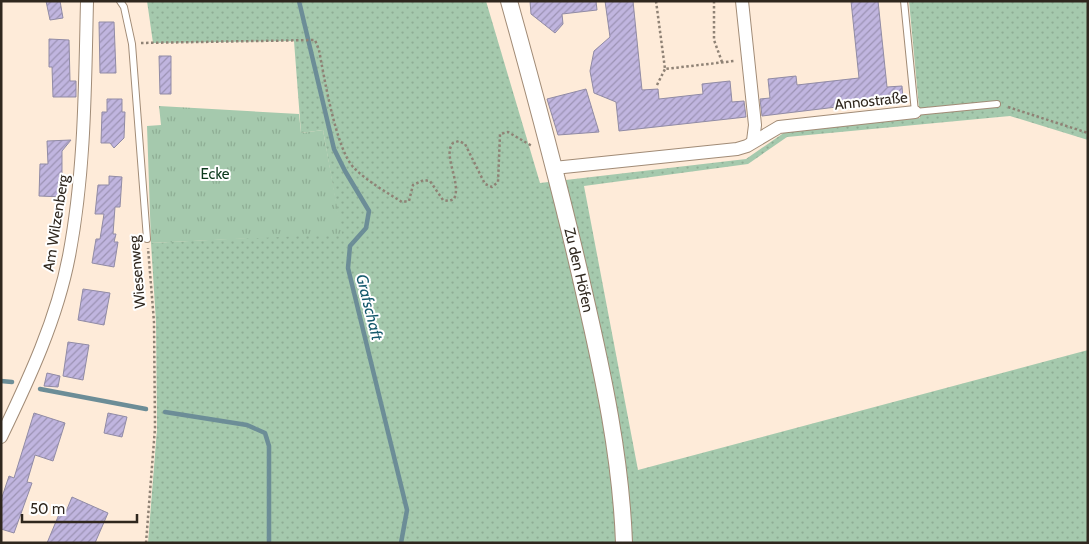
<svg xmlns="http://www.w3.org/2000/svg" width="1089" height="544" font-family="Cabin,sans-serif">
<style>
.grass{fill:url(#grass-dots)}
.park{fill:url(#park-tufts)}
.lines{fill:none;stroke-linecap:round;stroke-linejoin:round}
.stream{stroke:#6c8d97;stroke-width:4.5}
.building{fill:url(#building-hatch);stroke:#918ba5}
.service-casing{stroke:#a18b76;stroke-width:8}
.minor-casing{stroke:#a18b76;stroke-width:14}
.tertiary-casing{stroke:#a18b76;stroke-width:18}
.path{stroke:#8f8275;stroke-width:2.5;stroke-dasharray:2.5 2.5;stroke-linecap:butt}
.service{stroke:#fff;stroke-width:6}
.minor{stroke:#fff;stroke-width:12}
.tertiary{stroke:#fff;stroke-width:16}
.labels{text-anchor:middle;stroke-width:4;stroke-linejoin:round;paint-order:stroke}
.street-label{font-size:15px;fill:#2f271e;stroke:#fff}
.park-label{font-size:15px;fill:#0c3a1d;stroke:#fff}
.water-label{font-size:16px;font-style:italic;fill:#165a6d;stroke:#fff}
</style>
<defs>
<pattern id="grass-dots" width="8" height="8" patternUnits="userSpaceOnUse" patternTransform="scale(1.25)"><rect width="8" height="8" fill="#a5c9ad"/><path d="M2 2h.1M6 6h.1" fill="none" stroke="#8ead94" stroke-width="1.8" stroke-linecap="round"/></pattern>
<pattern id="park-tufts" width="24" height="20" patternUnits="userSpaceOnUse" patternTransform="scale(1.25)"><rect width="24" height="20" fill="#a5c9ad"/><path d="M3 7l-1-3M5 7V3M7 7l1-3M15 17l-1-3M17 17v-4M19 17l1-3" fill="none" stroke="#8ead94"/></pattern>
<pattern id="building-hatch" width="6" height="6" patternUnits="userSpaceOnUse" patternTransform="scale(1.25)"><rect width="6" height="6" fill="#c0b5df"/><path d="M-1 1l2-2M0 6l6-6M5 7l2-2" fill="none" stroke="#9c93b4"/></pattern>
</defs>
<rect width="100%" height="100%" fill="#feebd9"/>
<path class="grass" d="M147,1H486L540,183L746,159L785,132L920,118L909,1H1088V140L1010,116L787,137L748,164L584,186L638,470L1088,350V543H148L157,429L156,322L151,243L341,233L323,130L301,133L294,41L153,43Z"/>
<path class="park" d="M159,106L299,114L301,133L323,130L342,234L151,243L147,126L161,125Z"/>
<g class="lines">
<g class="stream">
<path d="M299,1L334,149L345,171L369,211L366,228L350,246L348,268L407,510L401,543"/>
<path d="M1,381L12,382"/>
<path d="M40,389L146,409"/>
<path d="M165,412L247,425L265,433L269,446V543"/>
</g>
</g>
<g class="building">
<path d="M46,1H60L63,18L50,20Z"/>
<path d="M530,1H596L597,10L562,14L563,24L555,33L531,14Z"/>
<path d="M605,1H633L642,90L658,89L659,99L703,94L702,84L730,81L732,102L744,101L746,117L619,131L616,102L594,93L590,71L594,51L610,37Z"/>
<path d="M851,1H878L887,87L902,86L903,99L762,116L760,99L770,98L768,79L796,76L797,85L859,78Z"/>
<path d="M99,22H114L116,73H100Z"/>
<path d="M49,39L69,40L70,81H76V97H53L52,67H49Z"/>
<path d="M159,56H171V94H160Z"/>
<path d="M586,89L599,132L558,135L547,99Z"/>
<path d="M107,99H122V112H125L124,138L114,148L110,143H101L102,112H107Z"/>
<path d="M71,140L62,151V175H66L64,197L39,196L40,164H48L47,141Z"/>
<path d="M109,176L122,177L120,207H115L113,234H116L114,242H118L114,267L92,263L96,239H100L104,214H95L98,185H109Z"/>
<path d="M83,289L110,293L104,325L78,320Z"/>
<path d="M68,342L89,345L83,380L63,376Z"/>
<path d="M47,373L60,376L58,387L44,386Z"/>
<path d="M34,413L65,423L53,461L35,455L27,482L32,483L14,533L1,529V500L9,476L14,478Z"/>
<path d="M108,413L127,417L122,437L104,433Z"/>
<path d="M72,497L108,513L95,543H47L60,512L65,514Z"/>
</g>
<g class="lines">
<g class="service-casing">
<g id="service">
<path d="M120,1L124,7L132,44L147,239"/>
<path d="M904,1L915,112L997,104"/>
</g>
</g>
<g class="minor-casing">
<g id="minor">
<path d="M742,1L755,125L753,141"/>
<path d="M554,168L737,149L747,146L779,127L915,112"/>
<path d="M1,437C29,379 57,319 69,256C85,172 85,86 87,1"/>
</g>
</g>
<g class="tertiary-casing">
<g id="tertiary">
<path id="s1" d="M509,1C536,98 562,194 584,292C603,374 621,458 624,543"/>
</g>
</g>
<g class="path">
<path d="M656,1L665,69L734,61"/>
<path d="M714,1V40L722,62"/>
<path d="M141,43L315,40L319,50C324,76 336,150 354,168C367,181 386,192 402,202L409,201L413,185L424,180L430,181L443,200L449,201L454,199C462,183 442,155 453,143L459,141L465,144L485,184L492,187L498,182L500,134L508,132L532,146"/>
<path d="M657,85L665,69"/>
<path d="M1008,107L1088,133"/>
<path d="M146,543L155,428L154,322L148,248"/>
</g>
<use href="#service" class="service"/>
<use href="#minor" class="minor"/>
<use href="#tertiary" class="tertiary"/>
</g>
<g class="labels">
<g class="street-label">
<text transform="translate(871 101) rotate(-6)" y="5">Annostraße</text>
<text transform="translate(56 223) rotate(-81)" y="5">Am Wilzenberg</text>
<text dy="5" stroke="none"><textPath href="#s1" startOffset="278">Zu den Höfen</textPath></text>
<text transform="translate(137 272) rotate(-95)" y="5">Wiesenweg</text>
</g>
<g class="park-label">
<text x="215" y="179">Ecke</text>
</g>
<g class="water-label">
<text transform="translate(370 307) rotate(76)" y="6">Grafschaft</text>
</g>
</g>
<rect width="1089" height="544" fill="none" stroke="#2f271e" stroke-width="5"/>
<path d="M22 514v8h115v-8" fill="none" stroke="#2f271e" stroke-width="2.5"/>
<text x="30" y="514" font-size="15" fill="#2f271e" stroke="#ffffff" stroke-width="4" paint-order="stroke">50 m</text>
</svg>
